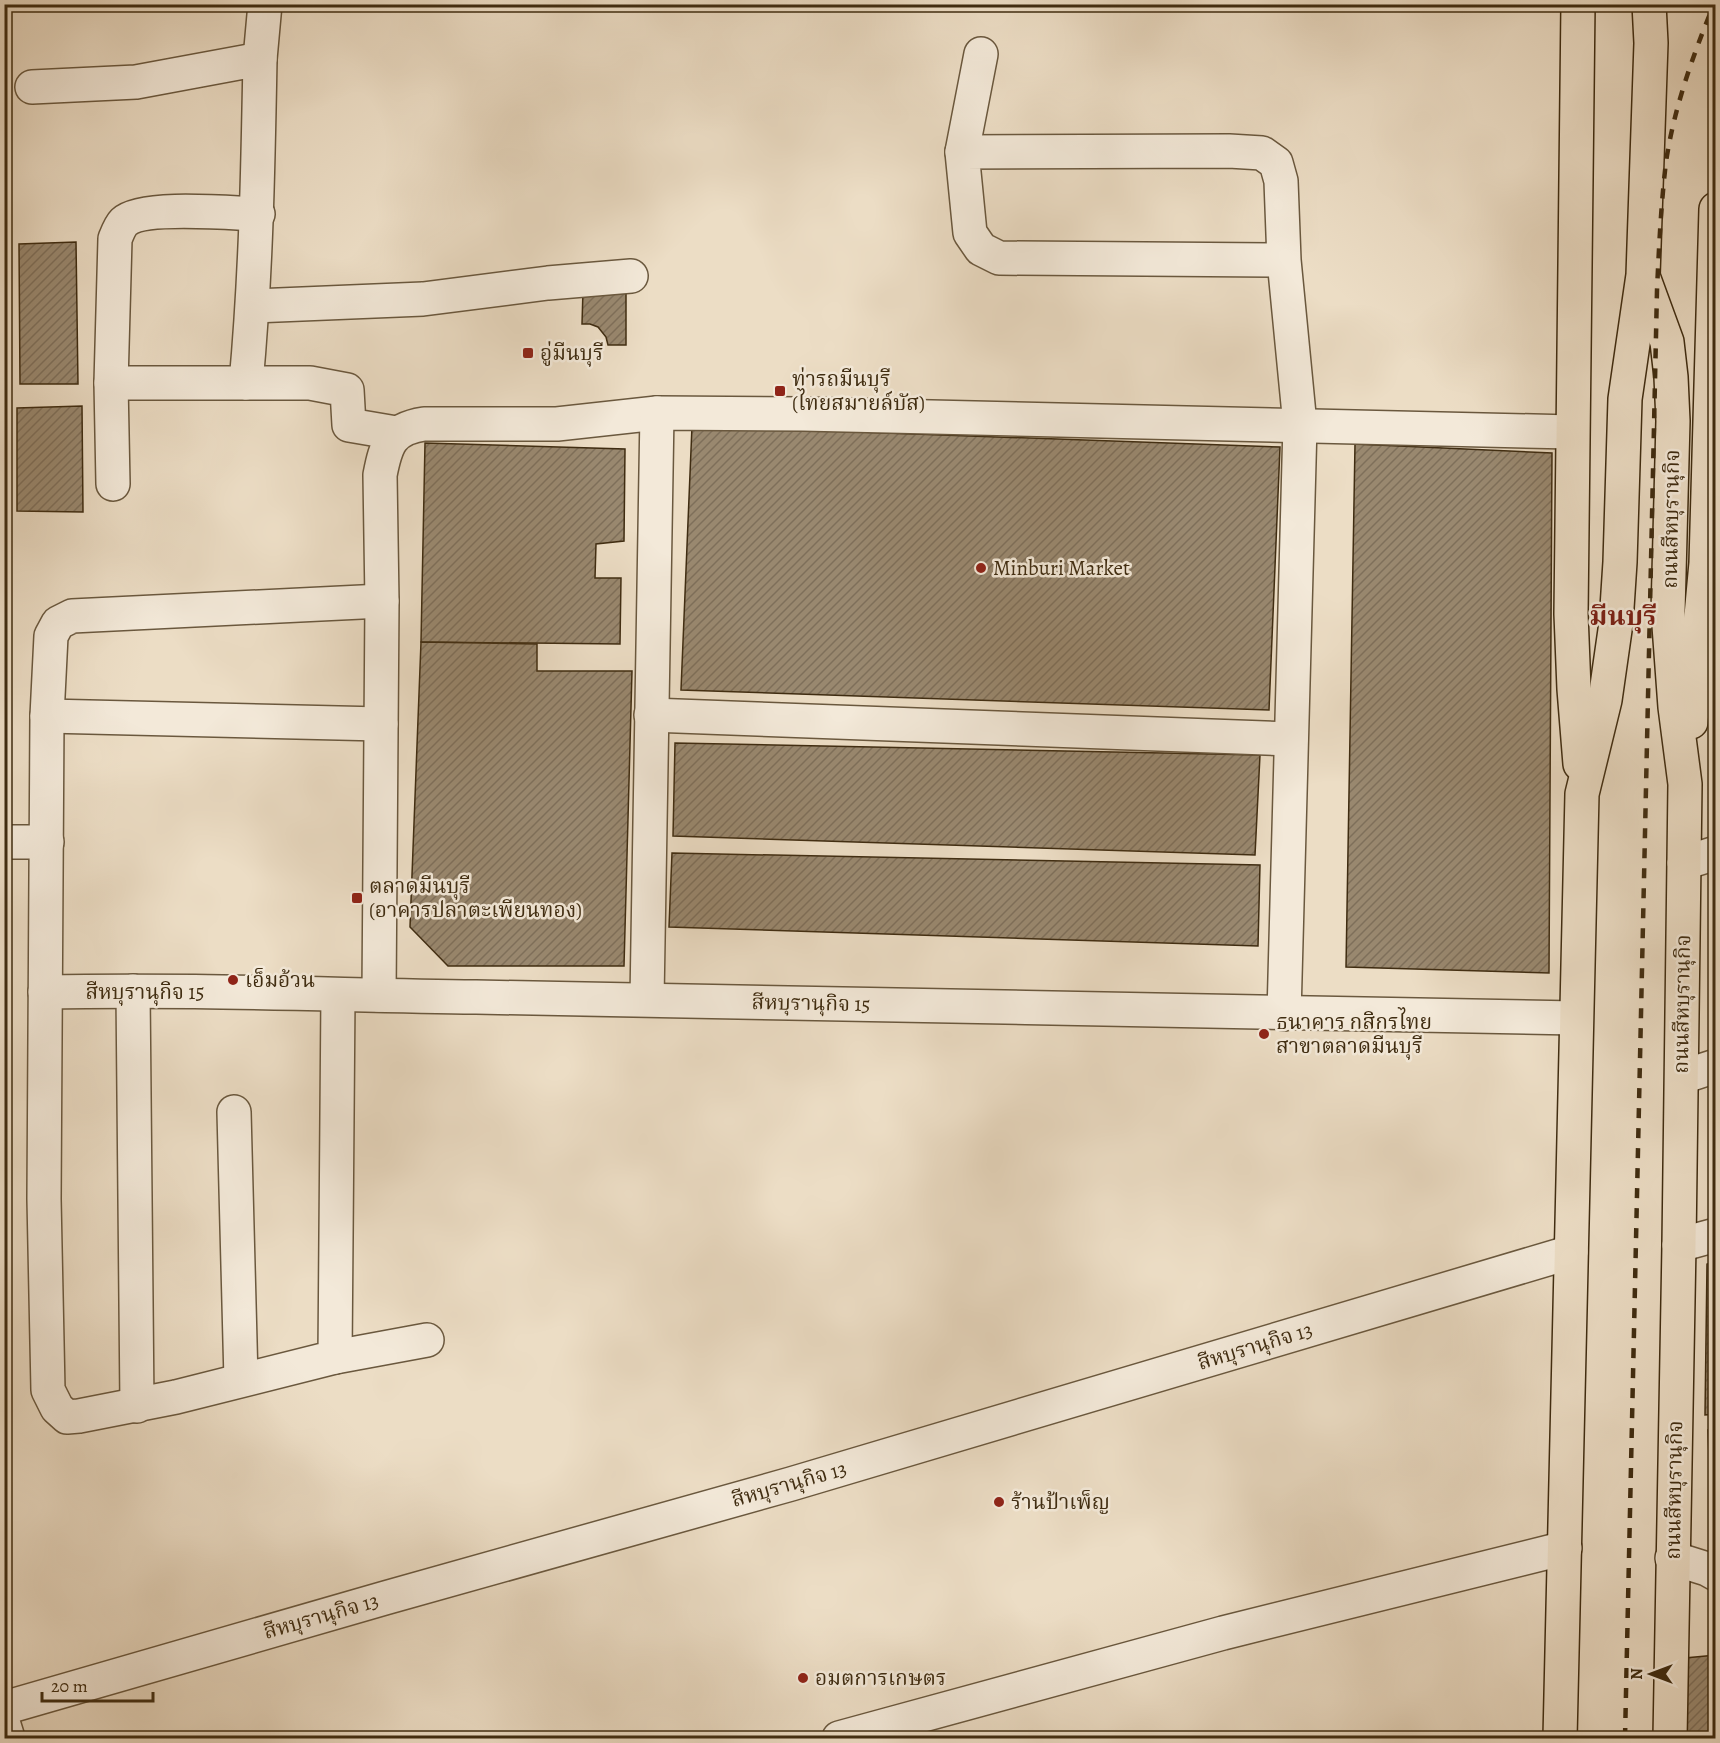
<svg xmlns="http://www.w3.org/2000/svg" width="1720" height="1743" font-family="Alegreya,'Noto Serif Thai',serif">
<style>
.building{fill:url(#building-hatch);stroke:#3f2c11;stroke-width:1.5}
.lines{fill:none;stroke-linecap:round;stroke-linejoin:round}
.minor-casing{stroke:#6a583e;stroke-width:36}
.major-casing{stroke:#3f2c11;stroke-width:36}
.minor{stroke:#f3e9d9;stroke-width:33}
.major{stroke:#ecddc5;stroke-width:33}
.rail{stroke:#3f2c11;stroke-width:4.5;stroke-dasharray:10 10;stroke-linecap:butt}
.poi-dot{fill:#8f2418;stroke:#f3e9d9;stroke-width:2}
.labels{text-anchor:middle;stroke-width:5;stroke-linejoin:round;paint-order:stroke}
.poi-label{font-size:21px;fill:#3f2c11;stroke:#f3e9d9;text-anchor:start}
.street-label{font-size:21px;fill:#3f2c11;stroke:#f3e9d9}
.district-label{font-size:27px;font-weight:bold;fill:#7a1f14;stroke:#f3e9d9}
</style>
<defs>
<pattern id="building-hatch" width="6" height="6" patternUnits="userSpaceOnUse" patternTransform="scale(1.5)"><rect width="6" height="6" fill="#99886f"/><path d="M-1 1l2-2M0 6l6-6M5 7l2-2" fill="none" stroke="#7e6f5a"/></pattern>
</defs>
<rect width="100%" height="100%" fill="#ecddc5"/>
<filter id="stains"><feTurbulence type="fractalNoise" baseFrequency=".00333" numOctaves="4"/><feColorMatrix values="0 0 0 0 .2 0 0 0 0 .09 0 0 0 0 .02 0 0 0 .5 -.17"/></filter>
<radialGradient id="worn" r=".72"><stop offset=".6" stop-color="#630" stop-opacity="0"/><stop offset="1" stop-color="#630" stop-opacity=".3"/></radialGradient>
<g class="building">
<path d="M76,242L78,384H20L19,244Z"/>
<path d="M583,290L626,292V345H608L606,337L598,327L590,324H582Z"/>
<path d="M82,406L83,512L17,511V408Z"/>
<path d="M692,426L1280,447L1269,710L681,690Z"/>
<path d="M425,443L625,449L624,541L596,544L595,578H621L620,644L421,642Z"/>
<path d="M1355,444L1552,453L1549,973L1346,967Z"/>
<path d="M421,642L537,644V671H632L624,966H448L410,927Z"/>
<path d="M675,743L1260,755L1255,855L673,836Z"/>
<path d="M672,853L1260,865L1258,946L669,927Z"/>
<path d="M1716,1262V1414L1705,1415L1707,1264Z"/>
<path d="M1716,1429V1540L1712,1541L1708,1430Z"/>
<path d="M1716,1655V1738H1686L1685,1658Z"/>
</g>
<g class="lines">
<g class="minor-casing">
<g id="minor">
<path d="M260,59L265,4"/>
<path d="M32,87L136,82L260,59C258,168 256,275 246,383"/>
<path d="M962,152L981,54"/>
<path d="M1284,260L999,258L981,249L970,233L962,152L1229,151L1262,153L1276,163L1281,181L1284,260L1300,425L1284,1014"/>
<path d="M253,306L423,299L548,283L631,276"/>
<path d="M111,383L115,239C117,234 120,226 124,222C142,205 230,213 258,214"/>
<path d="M113,484L111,383H310L347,390L349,425L396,433"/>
<path d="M651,715L1291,739"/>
<path d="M47,716L381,724"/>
<path d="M4,842H47"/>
<path d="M1684,863L1716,853"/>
<path d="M133,991L137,1406"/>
<path d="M45,992C189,989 333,995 476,997C843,1002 1209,1013 1576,1018"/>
<path d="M338,995L335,1357L176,1397L79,1416L67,1417L57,1408L48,1390L44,1199L47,716L51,636L58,623L72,616L382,601"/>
<path d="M379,995L382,601L380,475C386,444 391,429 424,424H557L657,413L803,414L1572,432"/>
<path d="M647,999L657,413"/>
<path d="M1682,1077L1716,1066"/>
<path d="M234,1112L241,1380"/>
<path d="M1679,1245L1716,1235"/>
<path d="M335,1357L427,1340"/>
<path d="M1672,1558L1707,1569L1716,1574"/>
<path d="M4,1708L385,1598L791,1484L1571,1252"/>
<path d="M4,1725L8,1738"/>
<path d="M839,1738L1223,1633L1565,1548"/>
</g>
</g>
<g class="major-casing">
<g id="major">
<path d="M1578,4L1571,614L1574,689L1580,764"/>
<path d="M1644,279L1667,342L1671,377L1673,421L1668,612L1675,707L1685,784L1679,1245L1670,1738"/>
<path d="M1691,722L1706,563L1716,209"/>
<path d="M1560,1738L1582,794L1605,700L1616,623L1620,562L1625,399L1643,275L1651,43L1649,4"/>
</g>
</g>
<use href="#minor" class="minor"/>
<use href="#major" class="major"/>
<path class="rail" d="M1625,1738L1657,290C1659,247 1661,204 1666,162C1674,108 1693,55 1714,4"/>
</g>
<g class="poi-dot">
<rect x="522" y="347" width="12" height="12" rx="3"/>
<rect x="774" y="385" width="12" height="12" rx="3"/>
<circle cx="981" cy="568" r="6"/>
<rect x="351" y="892" width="12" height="12" rx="3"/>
<circle cx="233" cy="980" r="6"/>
<circle cx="1264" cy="1034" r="6"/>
<circle cx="999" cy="1502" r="6"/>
<circle cx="803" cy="1678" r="6"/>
</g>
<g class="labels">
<g class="poi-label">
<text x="540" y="360">อู่มีนบุรี</text>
<text x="792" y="386">ท่ารถมีนบุรี<tspan x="792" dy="24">(ไทยสมายล์บัส)</tspan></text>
<text x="993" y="575">Minburi Market</text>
<text x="369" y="893">ตลาดมีนบุรี<tspan x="369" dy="24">(อาคารปลาตะเพียนทอง)</tspan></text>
<text x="245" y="987">เอ็มอ้วน</text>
<text x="1276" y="1029">ธนาคาร กสิกรไทย<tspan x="1276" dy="24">สาขาตลาดมีนบุรี</tspan></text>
<text x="1011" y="1509">ร้านป้าเพ็ญ</text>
<text x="815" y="1685">อมตการเกษตร</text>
</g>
<g class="street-label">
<text transform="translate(1671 519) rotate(-89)" y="7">ถนนสีหบุรานุกิจ</text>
<text x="145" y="999">สีหบุรานุกิจ 15</text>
<text transform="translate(811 1003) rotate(1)" y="7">สีหบุรานุกิจ 15</text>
<text transform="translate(1682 1004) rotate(-89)" y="7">ถนนสีหบุรานุกิจ</text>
<text transform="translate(1255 1346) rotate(-17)" y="7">สีหบุรานุกิจ 13</text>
<text transform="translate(789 1484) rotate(-16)" y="7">สีหบุรานุกิจ 13</text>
<text transform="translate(1674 1490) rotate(-89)" y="7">ถนนสีหบุรานุกิจ</text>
<text transform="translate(321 1616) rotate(-16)" y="7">สีหบุรานุกิจ 13</text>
</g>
<g class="district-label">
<text x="1623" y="625">มีนบุรี</text>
</g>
</g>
<rect width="1720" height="1743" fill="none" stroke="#ecddc5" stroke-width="24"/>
<rect x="6" y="6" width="1708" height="1731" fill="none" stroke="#3f2c11" stroke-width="3"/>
<rect x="12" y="12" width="1696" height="1719" fill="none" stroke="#3f2c11" stroke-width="1.5"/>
<g transform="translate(1651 1674) rotate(270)" stroke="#f3e9d9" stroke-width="4.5" paint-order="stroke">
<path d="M0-4.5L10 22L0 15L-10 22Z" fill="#3f2c11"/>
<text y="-9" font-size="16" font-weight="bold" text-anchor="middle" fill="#3f2c11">N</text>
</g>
<path d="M42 1692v9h111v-9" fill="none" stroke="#3f2c11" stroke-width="3"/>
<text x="51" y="1692" font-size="18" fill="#3f2c11" stroke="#f3e9d9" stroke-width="4.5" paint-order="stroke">20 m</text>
<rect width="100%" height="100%" filter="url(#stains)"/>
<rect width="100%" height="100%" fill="url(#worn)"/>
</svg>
